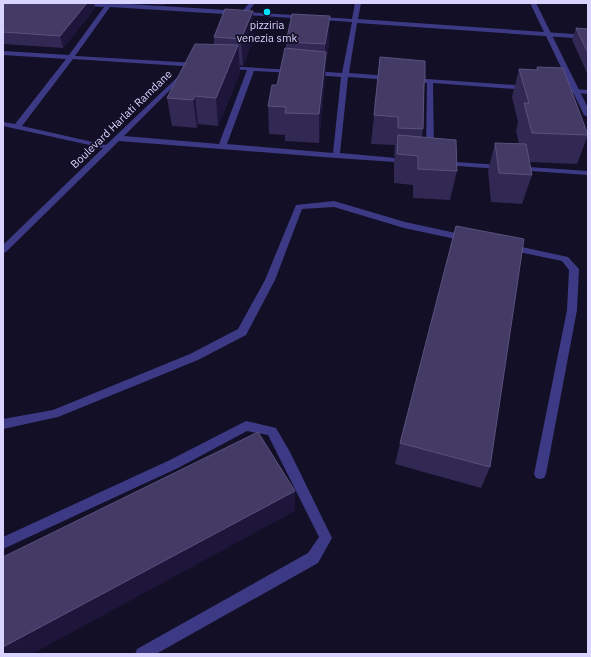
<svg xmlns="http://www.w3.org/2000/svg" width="591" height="657" font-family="'IBM Plex Sans',sans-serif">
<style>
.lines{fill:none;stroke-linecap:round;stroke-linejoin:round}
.service{fill:#3d3a85;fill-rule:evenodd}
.minor{fill:#3d3a85;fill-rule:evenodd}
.tertiary{fill:#3d3a85;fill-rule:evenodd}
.wall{fill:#312854}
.shaded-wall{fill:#1d163a}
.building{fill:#433a66;stroke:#5a527e}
.poi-dot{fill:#00e5ff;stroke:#130f26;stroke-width:1.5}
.labels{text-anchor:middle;stroke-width:3.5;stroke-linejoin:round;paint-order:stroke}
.far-poi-label{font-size:11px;fill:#d9d4ff;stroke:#130f26}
.far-street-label{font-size:11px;fill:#d9d4ff;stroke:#130f26}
</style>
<rect width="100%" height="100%" fill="#130f26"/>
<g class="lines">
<g class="service">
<path d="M334,201L405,222L465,235L469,238L465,241L404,228L334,207L302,209L275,280L246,335L198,360L58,417L3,429V419L53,410L190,354L238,329L265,280L296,205Z"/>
<path d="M508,244L568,257L579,269L577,310L546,474L544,478L540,479L536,478L534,474L567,310L569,270L562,261L505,249L504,247L505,245Z"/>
<path d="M246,421L276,428L290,452L332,538L318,563L156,654H135L137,649L308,553L319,537L268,435L247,431L178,468L3,549V537L170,460Z"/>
</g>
<g class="minor">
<path d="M62,3H113L243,11L249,3H255L248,12L352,19L355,3H361L358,19L588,35V39L357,23L349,73L390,76L393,78L390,80L348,77L340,153L407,159H410V163L336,158L119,141L6,252L3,253V245L103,148L3,126V122L15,124L66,59L3,55V51L69,55L104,7L65,5ZM110,7L240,15L238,17L241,19L246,15L352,22L342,73L313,71L310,73L313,75L341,77L333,153L227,144L254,71L295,73L296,72L293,70L225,66V68L227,69L247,70L219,144L124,136L188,72L185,70L106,145L22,126L73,59L197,67L200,65L197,63L75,56Z"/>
<path d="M412,78L528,86L531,88L528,90L433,83L434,151L430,153L426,151L427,83L410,81L409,80Z"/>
<path d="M558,88L588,90V94L556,91V89Z"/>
<path d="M440,161L501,165L505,167L501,169L443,165H440Z"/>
<path d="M514,166L588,171V175L517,170L513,168Z"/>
</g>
<path class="tertiary" d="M530,3H536L588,108V117L584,115Z"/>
</g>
<g class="wall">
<path d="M3,3L95,8L63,48L3,44Z"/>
<path d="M137,3H166L164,5Z"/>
<path d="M218,3H246V4Z"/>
<path d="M576,28L588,29V75L572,40Z"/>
<path d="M214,37H254L243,66L240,65V72L218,126L198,124L197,128L172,126L167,98L214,44Z"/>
<path d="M286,42L329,43L326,63L325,79L319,143L285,141V135L269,134L268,106L277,85L286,49Z"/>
<path d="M380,57L425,82L424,91L423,129L422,137L457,171L450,200L413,198V185L394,183V163L395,156H394L395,145L371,144Z"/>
<path d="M537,67L588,135L577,164L529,162L532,175L522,204L491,202L488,171L495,143L519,144L516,131L518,122L512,97L519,69L536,70Z"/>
<path d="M400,443L490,467L481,488L395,464Z"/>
</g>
<g class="shaded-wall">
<path d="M87,3H94L95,8L63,48L60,36Z"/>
<path d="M253,11L254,37L243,66L241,39Z"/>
<path d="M330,16L329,43L326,63L325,79L319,143V114L325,65V44Z"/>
<path d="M238,45L240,72L218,126L216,98Z"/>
<path d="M195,96L198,124L197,128L193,100Z"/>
<path d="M295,491V511L32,654H3V647Z"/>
</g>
<g class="building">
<path d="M3,3H87L60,36L3,32Z"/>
<path d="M225,9L253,11L241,39L214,37Z"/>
<path d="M292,14L330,16L325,44L286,42Z"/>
<path d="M576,28L588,29V53Z"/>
<path d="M195,44L238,45L216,98L195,96L193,100L167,98Z"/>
<path d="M285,48L326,52L319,114L285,113L286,107L268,106L272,85H277Z"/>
<path d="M380,57L425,61V82H424L423,129L398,128V117L374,115Z"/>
<path d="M537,67L563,68L588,135L532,133L524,103H529L519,69L538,70Z"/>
<path d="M398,135L456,140L457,171L418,169V156L397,154Z"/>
<path d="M495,143L526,144L532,175L499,173Z"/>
<path d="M456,226L524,239L490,467L400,443Z"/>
<path d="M258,432L295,491L3,647V557Z"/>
</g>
<circle class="poi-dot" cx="267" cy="12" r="4"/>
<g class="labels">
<g class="far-poi-label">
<text x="267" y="29">pizziria<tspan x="267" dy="13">venezia smk</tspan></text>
</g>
<g class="far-street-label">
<text transform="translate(121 119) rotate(-44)" y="4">Boulevard Harlati Ramdane</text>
</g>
</g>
<rect width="591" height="657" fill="none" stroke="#d9d4ff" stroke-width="8"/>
</svg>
